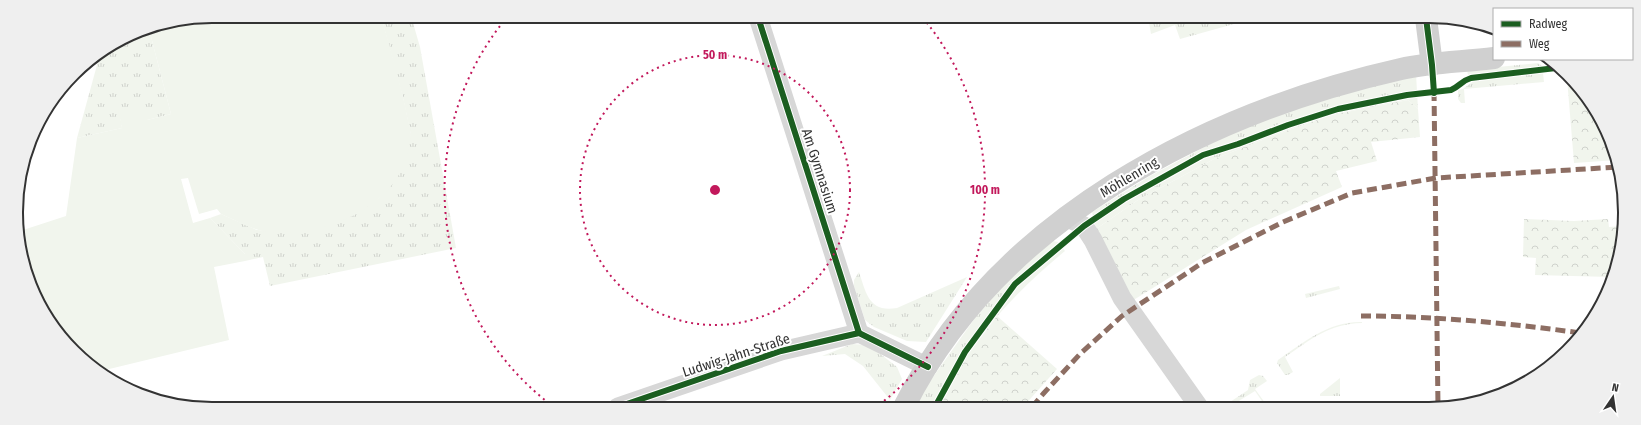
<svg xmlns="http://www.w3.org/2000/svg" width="1641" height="425" font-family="'Fira Sans Condensed',sans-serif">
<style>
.grass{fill:url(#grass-tufts)}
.park{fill:url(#park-crowns)}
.pitch{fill:#f1f5ed}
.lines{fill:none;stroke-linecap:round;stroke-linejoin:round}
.minor{stroke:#d7d7d7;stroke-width:19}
.secondary{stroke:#d0d0d0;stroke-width:22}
.quiet{stroke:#8d6e63;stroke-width:5;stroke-dasharray:10 5;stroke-linecap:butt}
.cycleway-casing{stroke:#fff;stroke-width:8}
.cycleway{stroke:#1b5e20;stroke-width:6}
.ring{fill:none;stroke:#c2185b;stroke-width:2;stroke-dasharray:2 4}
.labels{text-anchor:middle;stroke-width:4;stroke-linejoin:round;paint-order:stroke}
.street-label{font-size:14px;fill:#333;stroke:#fff}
.rim{fill:none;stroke:#333;stroke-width:2}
.centre{fill:#c2185b;stroke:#fff;stroke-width:2}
.ring-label{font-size:12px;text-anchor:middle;font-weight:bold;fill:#c2185b;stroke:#fff;stroke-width:4;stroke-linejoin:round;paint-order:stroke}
</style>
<defs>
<pattern id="grass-tufts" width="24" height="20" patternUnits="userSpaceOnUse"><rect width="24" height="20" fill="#f1f5ed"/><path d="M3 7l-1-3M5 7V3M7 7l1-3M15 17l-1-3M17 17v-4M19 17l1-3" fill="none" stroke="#cfd2cc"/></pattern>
<pattern id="park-crowns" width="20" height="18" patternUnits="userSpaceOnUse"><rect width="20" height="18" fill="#f1f5ed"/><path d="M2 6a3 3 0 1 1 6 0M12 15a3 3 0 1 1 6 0" fill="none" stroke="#cfd2cc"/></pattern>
</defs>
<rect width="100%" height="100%" fill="#fff"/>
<g class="grass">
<path d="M381,16H411L420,47L456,248L270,286L263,257L245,261V254L210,218L221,214L257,230L293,232L354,215L379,198L411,135L403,98Z"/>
<path d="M1148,17H1259L1180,39L1175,25L1151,34Z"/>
<path d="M149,29L171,114L147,120L119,109L122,128L77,138L100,54L138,31Z"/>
<path d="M1538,63L1542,66L1468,75L1467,70Z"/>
<path d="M1543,73L1544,82L1464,89L1465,103H1461L1458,99V90L1463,89L1475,80Z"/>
<path d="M1416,74L1418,109L1408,100L1331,115L1278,134L1214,159L1138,200L1096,229L1092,212L1150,176L1229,134L1320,98Z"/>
<path d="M1053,241L1058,242L1065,251C1025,284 992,318 963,361C953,375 946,392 938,407H915L921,394L975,318L1010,277Z"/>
<path d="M859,272C866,293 869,313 897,308L967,277L926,342L907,341L874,327L865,320L854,286V280Z"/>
<path d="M1339,286L1340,289L1306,298L1305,294Z"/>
<path d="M1362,322V323C1328,324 1312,339 1285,357L1293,372L1288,375H1285L1277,363L1278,360C1304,342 1329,321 1362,322Z"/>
<path d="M852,344L869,345L897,367L902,379L890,400L863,366L845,354L822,356Z"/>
<path d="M1259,375L1263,376L1267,381L1255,389L1268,407H1266L1255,391L1229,407H1212L1211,406L1213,405L1224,406L1248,390L1250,380Z"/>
<path d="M1340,378V396H1320V394Z"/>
</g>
<g class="park">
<path d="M1567,78L1585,93L1617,160L1574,163Z"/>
<path d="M1408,100L1418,109L1420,137L1371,142L1377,161L1336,171L1342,187L1246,230L1132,301L1096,229L1138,200L1214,159L1278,134L1331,115Z"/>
<path d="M1524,219L1574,221L1608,219L1609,227L1623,226V238L1611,277L1535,275L1536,258L1523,257Z"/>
<path d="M997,316L1057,369L1023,407H938L962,362Z"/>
</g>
<path class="pitch" d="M213,16H381C390,47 399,79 406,110C407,118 410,126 411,134C411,141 408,149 407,155C393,210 321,237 269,232C252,230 237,221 221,214L217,209L199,214L188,178L181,179L193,223L210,218L245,254V261L214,267L229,340L101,371L57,332L23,264L20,231L66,216L77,138L122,128L118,109L143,104L147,120L171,114L149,29Z"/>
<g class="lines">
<g class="minor">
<path d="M758,17L859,333"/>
<path d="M1066,217L1084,226L1093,240L1122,298L1199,407"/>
<path d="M618,407L781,351L859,333L928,367"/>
</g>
<g class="secondary">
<path d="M1426,18L1432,65"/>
<path d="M904,407C997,220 1205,113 1401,69C1431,62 1463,62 1494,58"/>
</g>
<g class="quiet">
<path d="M1434,91L1438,407"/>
<path d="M1361,316C1435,316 1508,323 1581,333"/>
<path d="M1032,407L1043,394L1080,354L1122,316L1202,263L1283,222L1352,193L1436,178L1619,167"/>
</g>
<g class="cycleway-casing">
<g id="cycleway">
<path d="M758,17L859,333"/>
<path d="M1426,18L1432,65L1434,93"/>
<path d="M618,407L781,351L859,333L928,367"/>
<path d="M935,407L965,352L1015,284L1084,226L1124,199L1203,155L1238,144L1288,125L1338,109L1407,95L1451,90C1460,86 1461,81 1471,78L1556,68"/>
</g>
</g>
<use href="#cycleway" class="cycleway"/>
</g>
<g class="ring">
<circle cx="715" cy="190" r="135"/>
<path d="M554 407A270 270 0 0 1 508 16M923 18A270 270 0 0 1 876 407"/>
</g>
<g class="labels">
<g class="street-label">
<text transform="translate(820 171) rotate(72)" y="5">Am Gymnasium</text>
<text transform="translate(1129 177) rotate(-31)" y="5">Möhlenring</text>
<text transform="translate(736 355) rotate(-18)" y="5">Ludwig-Jahn-Straße</text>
</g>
</g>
<path d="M0 0H1641V425H0ZM212 23H1429A189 189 0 0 1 1618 212V213A189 189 0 0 1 1429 402H212A189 189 0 0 1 23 213V212A189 189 0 0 1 212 23Z" fill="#efefef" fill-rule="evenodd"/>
<path class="rim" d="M212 23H1429A189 189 0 0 1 1618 212V213A189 189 0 0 1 1429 402H212A189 189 0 0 1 23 213V212A189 189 0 0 1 212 23Z"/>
<circle cx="715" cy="190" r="6" class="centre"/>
<g class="ring-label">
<text x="715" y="59">50 m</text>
<text x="985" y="194">100 m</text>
</g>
<rect x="1493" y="8" width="140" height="52" fill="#ffffff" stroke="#adadad"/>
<rect x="1501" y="21" width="20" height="6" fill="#1b5e20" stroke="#adadad"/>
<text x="1529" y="28" font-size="12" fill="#333333">Radweg</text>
<rect x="1501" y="41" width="20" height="6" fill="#8d6e63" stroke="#adadad"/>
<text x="1529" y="48" font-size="12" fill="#333333">Weg</text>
<g transform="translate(1613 397) rotate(13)" stroke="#ffffff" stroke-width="3" paint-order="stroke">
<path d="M0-3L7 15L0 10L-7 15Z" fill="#333333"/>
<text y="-6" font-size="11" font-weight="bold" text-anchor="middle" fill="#333333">N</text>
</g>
</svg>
